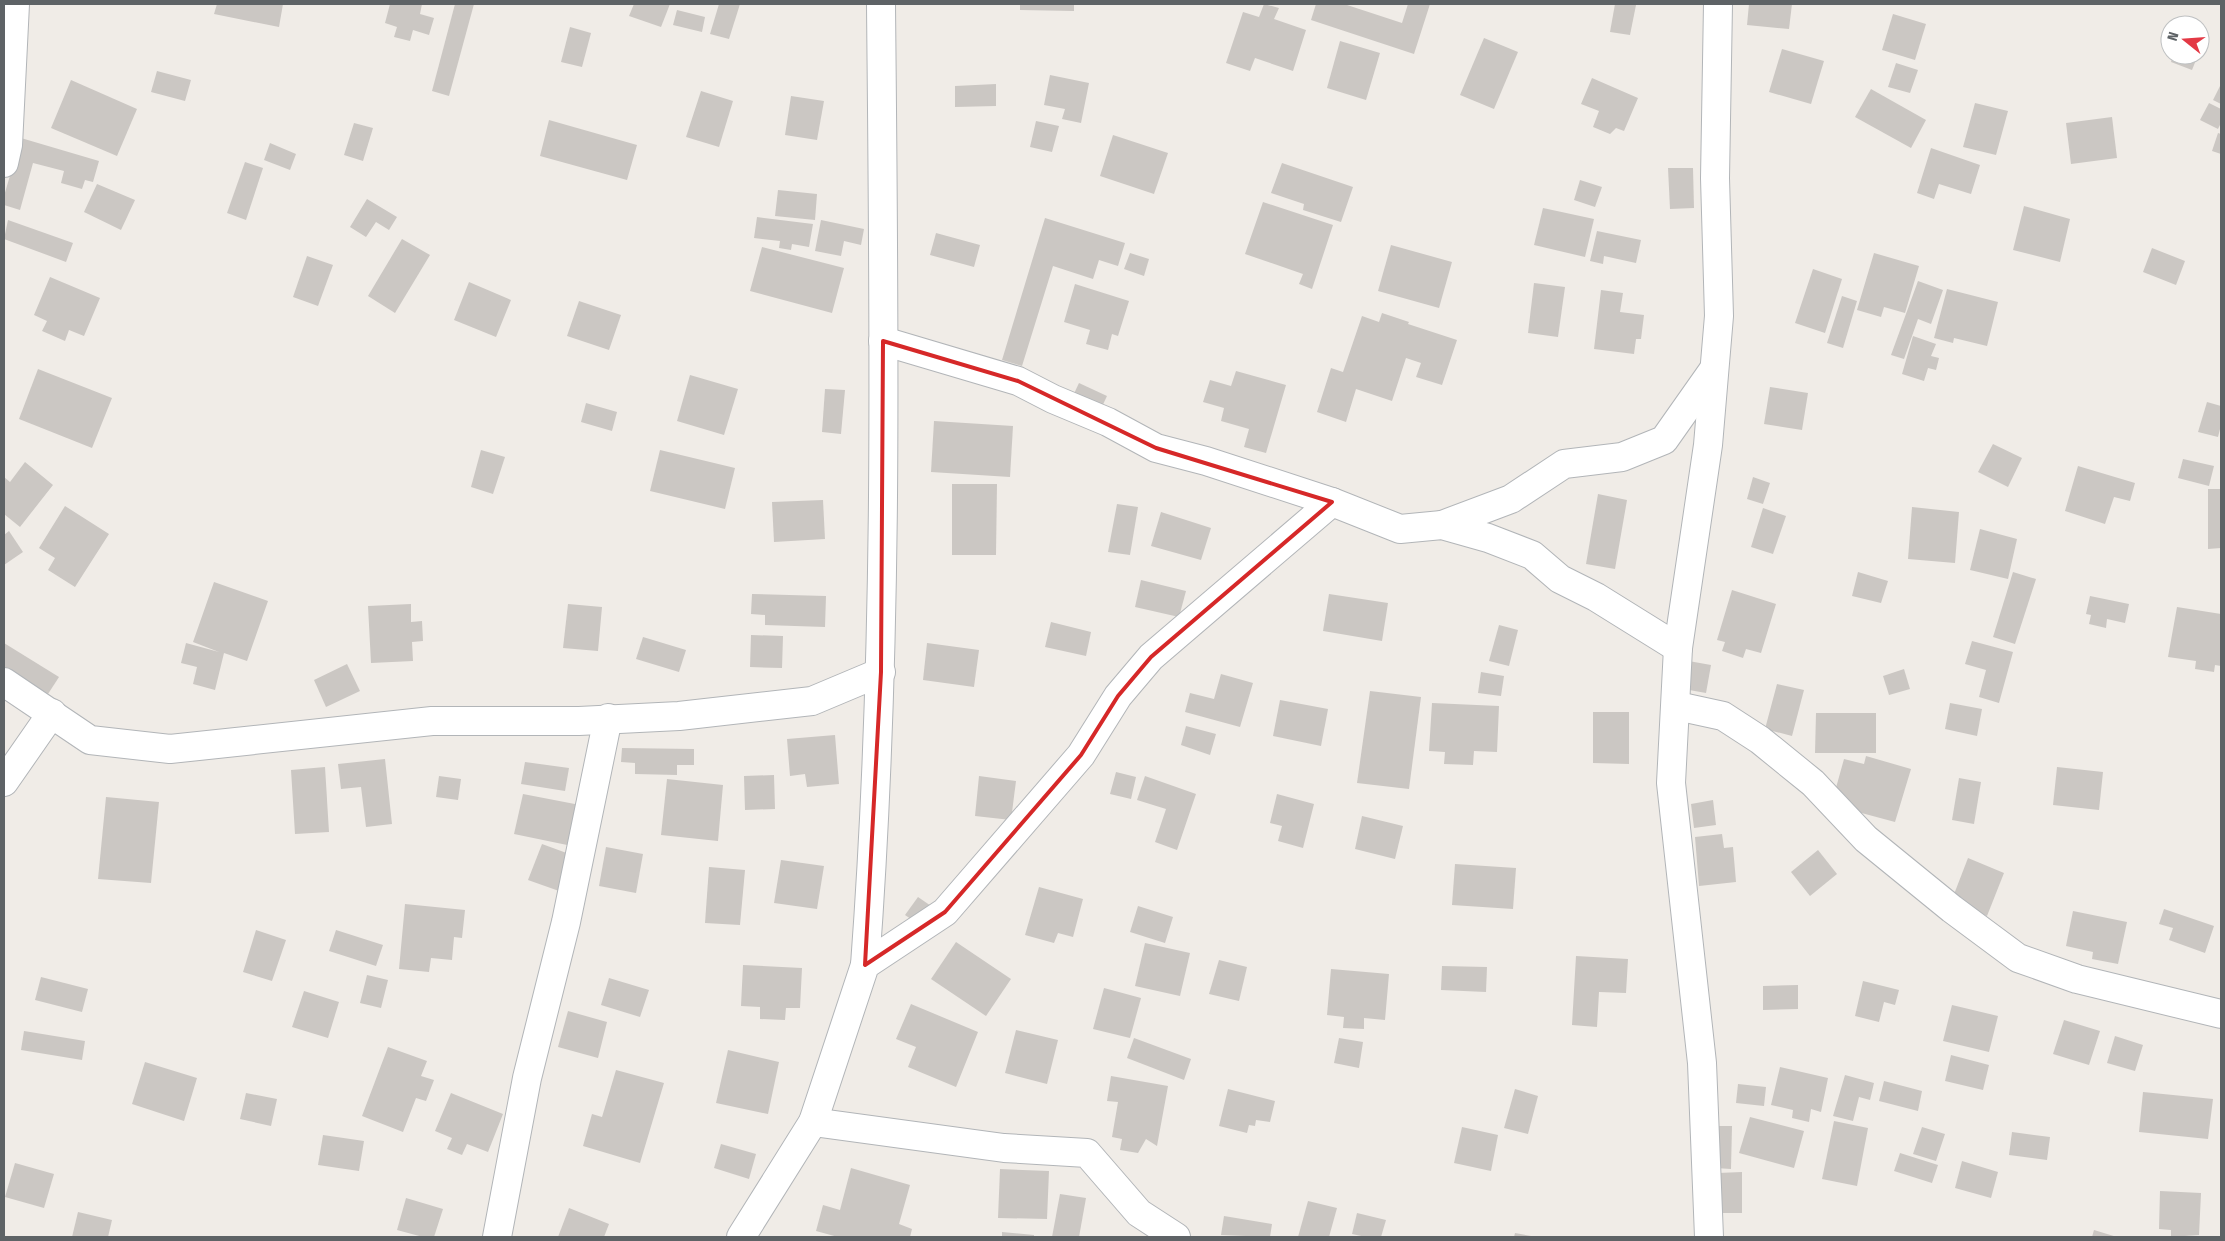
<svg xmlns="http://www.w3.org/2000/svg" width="2225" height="1241" font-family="'Fira Sans Condensed',sans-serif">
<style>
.building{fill:#cbc7c3}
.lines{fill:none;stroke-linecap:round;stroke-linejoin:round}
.minor-casing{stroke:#b2b5b8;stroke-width:30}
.minor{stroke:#fff;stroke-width:28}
.marked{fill:none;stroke:#d62828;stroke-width:4;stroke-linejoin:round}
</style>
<rect width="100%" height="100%" fill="#f0ece7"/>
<g class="building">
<path d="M217,4H283L279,27L214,14Z"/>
<path d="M390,4H422L420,14L434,18L429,35L413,30L410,41L394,37L397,27L385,23Z"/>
<path d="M455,4H474L449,96L432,91Z"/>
<path d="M634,4H670L661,27L629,16Z"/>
<path d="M719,4H740L729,39L710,34Z"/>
<path d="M1020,4H1074V11L1020,10Z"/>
<path d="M1264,4L1279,8L1274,19L1306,30L1293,71L1255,58L1250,71L1226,63L1243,12L1259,17Z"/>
<path d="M1316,4H1344L1402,23L1408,4H1430L1414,54L1311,20Z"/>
<path d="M1615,4L1636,5L1630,35L1610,32Z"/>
<path d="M1749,4H1792L1789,29L1747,25Z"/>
<path d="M677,10L705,17L702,32L673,25Z"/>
<path d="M1893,14L1926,24L1915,60L1882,50Z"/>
<path d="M570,27L591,33L582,67L561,62Z"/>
<path d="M1484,38L1518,52L1494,109L1460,95Z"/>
<path d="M1340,41L1380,53L1366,100L1327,88Z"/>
<path d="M1782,49L1824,61L1811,104L1769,92Z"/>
<path d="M2173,55H2198L2192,70L2171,62Z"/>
<path d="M1896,63L1918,70L1910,93L1888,87Z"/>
<path d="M157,71L191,80L185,101L151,92Z"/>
<path d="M1050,75L1089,83L1081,123L1062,119L1065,109L1044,105Z"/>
<path d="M1592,78L1638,98L1624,131L1616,128L1610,134L1593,127L1599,111L1581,104Z"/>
<path d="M71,80L137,109L117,156L51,128Z"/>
<path d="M996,84V106L955,107V86Z"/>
<path d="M2221,84V104L2213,100Z"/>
<path d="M1871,89L1926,120L1911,148L1855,117Z"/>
<path d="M701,91L733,101L719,147L686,137Z"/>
<path d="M791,96L824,101L817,140L785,135Z"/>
<path d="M1975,103L2008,111L1996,155L1963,147Z"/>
<path d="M2209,103L2221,109V123L2218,129L2200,120Z"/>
<path d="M2112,117L2117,158L2071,164L2066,123Z"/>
<path d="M549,120L637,145L627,180L540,156Z"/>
<path d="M1036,121L1059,126L1052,152L1030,147Z"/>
<path d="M354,123L373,128L363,161L344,155Z"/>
<path d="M2218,133L2221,134V154L2212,151Z"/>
<path d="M1113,135L1168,153L1154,194L1100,176Z"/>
<path d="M21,138L99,161L93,182L85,180L82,189L61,183L64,171L33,163L20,210L4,205V196Z"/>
<path d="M270,143L296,154L290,170L264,160Z"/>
<path d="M1931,148L1980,165L1971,194L1939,184L1934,199L1917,193Z"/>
<path d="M245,162L263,168L246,220L227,213Z"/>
<path d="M1282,163L1353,187L1341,222L1303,210L1304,204L1271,193Z"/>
<path d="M1668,168H1693L1694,208L1670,209Z"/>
<path d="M1580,180L1602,187L1595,207L1574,200Z"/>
<path d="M97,184L135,200L121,230L84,212Z"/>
<path d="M778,190L817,194L815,220L775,216Z"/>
<path d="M367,199L397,217L389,230L376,222L366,237L350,227Z"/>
<path d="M1263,202L1333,225L1312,289L1299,284L1303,274L1245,254Z"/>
<path d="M2024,206L2070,219L2060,262L2013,250Z"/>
<path d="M1543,208L1594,219L1585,257L1534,245Z"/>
<path d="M757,217L813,224L809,247L792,244L791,250L779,248L780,241L754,238Z"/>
<path d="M1045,218L1125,243L1118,266L1099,260L1093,279L1053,266L1022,366L1002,360Z"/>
<path d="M8,220L73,243L66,262L4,239Z"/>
<path d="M821,220L864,229L861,245L844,241L841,256L815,251Z"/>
<path d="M1597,231L1641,240L1636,263L1604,256L1603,264L1590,261Z"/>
<path d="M936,233L980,245L974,267L930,255Z"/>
<path d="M402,239L430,255L395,313L368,296Z"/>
<path d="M1391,245L1452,262L1439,308L1378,291Z"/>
<path d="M762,247L844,268L832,313L750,291Z"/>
<path d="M2152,248L2185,261L2176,285L2143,272Z"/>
<path d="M1130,253L1149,259L1144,276L1124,269Z"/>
<path d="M1874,253L1919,266L1905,313L1884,307L1881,317L1857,310Z"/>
<path d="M307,256L333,265L318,306L293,297Z"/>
<path d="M1813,269L1842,279L1825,333L1795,323Z"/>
<path d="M50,277L100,298L84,336L69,330L65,341L42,331L47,321L34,315Z"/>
<path d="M1918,281L1943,290L1931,324L1918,319L1904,359L1891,355Z"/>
<path d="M469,282L511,300L496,337L454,320Z"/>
<path d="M1534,283L1565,287L1558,337L1528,333Z"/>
<path d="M1075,284L1129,301L1118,336L1112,334L1108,350L1086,344L1090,330L1064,322Z"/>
<path d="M1947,289L1998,302L1987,346L1954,338L1953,343L1934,338Z"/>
<path d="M1601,290L1623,293L1620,312L1644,315L1641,339H1636L1634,354L1594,349Z"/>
<path d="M1842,296L1857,301L1843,348L1827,343Z"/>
<path d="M579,301L621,315L609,350L567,336Z"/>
<path d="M1382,313L1409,322L1408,324L1457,340L1442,385L1416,377L1421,363L1406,358L1392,401L1356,389L1346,422L1317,412L1331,368L1343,372L1362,316L1379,322Z"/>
<path d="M1913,336L1936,344L1931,356L1939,358L1936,370L1928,368L1924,381L1902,374Z"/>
<path d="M38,369L112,398L92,448L19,419Z"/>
<path d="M1236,371L1286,385L1266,453L1244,447L1249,429L1221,421L1224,408L1203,402L1210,380L1231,386Z"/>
<path d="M690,375L738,389L724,435L677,421Z"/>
<path d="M1079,383L1107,396L1099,413L1071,400Z"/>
<path d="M1770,387L1808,393L1802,430L1764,424Z"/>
<path d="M825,389L845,390L841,434L822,432Z"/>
<path d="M2207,402L2221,406V425L2218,437L2198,432Z"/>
<path d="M586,403L617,412L612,431L581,422Z"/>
<path d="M934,421L1013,426L1010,477L931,472Z"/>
<path d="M1993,444L2022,458L2008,487L1978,472Z"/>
<path d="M481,450L505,457L493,494L471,487Z"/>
<path d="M660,450L735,468L725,509L650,491Z"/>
<path d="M2183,459L2214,466L2209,486L2178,478Z"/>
<path d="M25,462L53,485L20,527L4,514V477L10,482Z"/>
<path d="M2078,466L2135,483L2130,501L2114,497L2105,524L2065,511Z"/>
<path d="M1753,477L1770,483L1763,504L1747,499Z"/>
<path d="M952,484H997L996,555H952Z"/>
<path d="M2208,489H2221V548L2208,549Z"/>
<path d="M1598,494L1627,500L1615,569L1586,564Z"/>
<path d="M823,500L825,539L774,542L772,502Z"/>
<path d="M1117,504L1138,507L1130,555L1108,552Z"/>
<path d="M65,506L109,534L75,587L48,570L55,558L39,548Z"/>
<path d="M1912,507L1959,512L1955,563L1908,559Z"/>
<path d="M1763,508L1786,516L1773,554L1751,547Z"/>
<path d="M1161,512L1211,528L1201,560L1151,546Z"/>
<path d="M1980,529L2017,539L2008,579L1970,570Z"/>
<path d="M9,531L23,552L4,565V535Z"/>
<path d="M1858,572L1888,581L1881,603L1852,596Z"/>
<path d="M2013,572L2036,579L2015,644L1993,637Z"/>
<path d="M1141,580L1186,591L1179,617L1135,607Z"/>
<path d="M214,582L268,601L247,661L224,653L215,690L193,684L197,667L181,663L186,643L219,652L193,642Z"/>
<path d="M1732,590L1776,604L1761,653L1746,649L1743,658L1722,651L1725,642L1717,640Z"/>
<path d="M752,594L826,596L825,627L765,625V615L751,614Z"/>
<path d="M1329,594L1388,603L1382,641L1323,631Z"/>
<path d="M2090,596L2129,604L2125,623L2107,619L2106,628L2089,624L2091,615L2086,614Z"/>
<path d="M411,604V622L422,621L423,641L412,642L413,661L371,663L368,606Z"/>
<path d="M568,604L602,607L598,651L563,648Z"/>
<path d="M2177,607L2221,614V666L2215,665L2214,672L2195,669L2196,661L2168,657Z"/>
<path d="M1051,622L1091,632L1086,656L1045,647Z"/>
<path d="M1499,625L1518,630L1509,666L1489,661Z"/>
<path d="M751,635L783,636L782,668L750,667Z"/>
<path d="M643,637L686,650L679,672L636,659Z"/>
<path d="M1972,641L2013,652L1999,703L1979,697L1986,670L1965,664Z"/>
<path d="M4,643L59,677L48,694L4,667Z"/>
<path d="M927,643L979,650L974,687L923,680Z"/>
<path d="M1683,660L1711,665L1706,693L1678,688Z"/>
<path d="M347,664L360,691L326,707L314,680Z"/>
<path d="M1904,669L1910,689L1889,695L1883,676Z"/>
<path d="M1481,672L1504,676L1501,696L1478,693Z"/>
<path d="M1221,674L1253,683L1240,727L1185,712L1190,693L1214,699Z"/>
<path d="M1777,684L1804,690L1792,736L1765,729Z"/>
<path d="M1370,691L1421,697L1409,789L1357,783Z"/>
<path d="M1280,700L1328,709L1321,746L1273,736Z"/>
<path d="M1432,703L1499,706L1497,752L1474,751L1473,765L1444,764L1445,752L1429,751Z"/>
<path d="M1950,703L1982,709L1977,736L1945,729Z"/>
<path d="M1593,712H1629V764L1593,763Z"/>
<path d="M1816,713H1876V753H1815Z"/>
<path d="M1186,726L1216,734L1210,755L1181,745Z"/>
<path d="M835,735L839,784L807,787L805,774L790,776L787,739Z"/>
<path d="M622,748L694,749V765H677V775L635,774V763L621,762Z"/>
<path d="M1866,756L1911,769L1895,822L1843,808L1834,795L1844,759L1864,764Z"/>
<path d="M385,759L392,824L366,827L361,787L341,789L338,764Z"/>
<path d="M525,762L569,768L565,791L521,784Z"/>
<path d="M325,767L329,832L295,834L291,770Z"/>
<path d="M2057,767L2103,772L2099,810L2053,805Z"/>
<path d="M1116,772L1136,777L1131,799L1110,794Z"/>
<path d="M774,775L775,809L745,810L744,776Z"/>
<path d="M439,776L461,779L458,800L436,797Z"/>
<path d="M979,776L1016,781L1011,820L975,816Z"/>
<path d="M1145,776L1196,794L1177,850L1155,842L1166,809L1137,800Z"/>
<path d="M1959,778L1981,782L1974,824L1952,820Z"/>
<path d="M667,779L723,785L718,841L661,835Z"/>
<path d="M523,794L580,805L572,846L514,834Z"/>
<path d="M1277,794L1314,804L1303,848L1278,841L1282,826L1270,823Z"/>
<path d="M106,797L159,802L151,883L98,879Z"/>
<path d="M1713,800L1716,825L1694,828L1691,804Z"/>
<path d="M1362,816L1403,826L1395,859L1355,849Z"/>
<path d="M1722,834L1724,848L1733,847L1736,882L1699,886L1695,837Z"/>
<path d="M542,844L572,855L559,891L528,880Z"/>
<path d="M606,847L643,854L636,893L599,886Z"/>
<path d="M1818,850L1837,874L1810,896L1791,872Z"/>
<path d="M1968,858L2004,873L1987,916L1951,902Z"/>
<path d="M781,860L824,866L817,909L774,903Z"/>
<path d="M1455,864L1516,868L1513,909L1452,905Z"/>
<path d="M709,867L745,870L740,925L705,923Z"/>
<path d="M1039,887L1083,899L1073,937L1058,933L1054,943L1025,935Z"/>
<path d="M918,897L934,908L921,926L905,915Z"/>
<path d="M405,904L465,910L462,938L454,937L452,960L431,958L429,972L399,969Z"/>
<path d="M1138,906L1173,917L1165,943L1130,932Z"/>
<path d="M2164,909L2214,926L2205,953L2169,940L2173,928L2159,924Z"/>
<path d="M2073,911L2127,922L2118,964L2092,959L2093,952L2066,946Z"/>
<path d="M256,930L286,940L272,981L243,972Z"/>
<path d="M336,930L383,945L376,966L329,951Z"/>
<path d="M956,942L1011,979L986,1016L931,979Z"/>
<path d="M1145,943L1190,953L1180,996L1135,986Z"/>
<path d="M1576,956L1628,959L1626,993L1599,992L1597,1027L1572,1025Z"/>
<path d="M1219,960L1247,967L1239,1001L1209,994Z"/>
<path d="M743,965L802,968L800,1008H786L785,1020L760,1019V1007L741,1006Z"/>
<path d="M1442,966L1487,967L1486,992L1441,990Z"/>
<path d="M1331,969L1389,974L1385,1020L1364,1018V1029L1343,1028L1344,1017L1327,1015Z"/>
<path d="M367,975L388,980L381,1008L360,1003Z"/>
<path d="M41,977L88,989L82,1012L35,1000Z"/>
<path d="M609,978L649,990L640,1017L601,1005Z"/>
<path d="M1863,981L1899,990L1895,1005L1884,1002L1879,1022L1855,1016Z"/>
<path d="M1798,985V1009L1763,1010V986Z"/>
<path d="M1104,988L1141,998L1130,1038L1093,1029Z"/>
<path d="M304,991L339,1002L328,1038L292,1027Z"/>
<path d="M911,1004L978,1032L956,1087L908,1067L916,1047L896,1039Z"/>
<path d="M1952,1005L1998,1016L1989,1052L1943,1041Z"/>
<path d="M568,1011L607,1022L598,1058L558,1047Z"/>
<path d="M2064,1020L2100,1031L2089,1065L2053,1054Z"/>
<path d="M1016,1030L1058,1040L1047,1084L1005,1073Z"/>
<path d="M24,1031L85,1041L82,1060L21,1050Z"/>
<path d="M2115,1036L2143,1045L2135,1071L2107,1063Z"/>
<path d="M1134,1038L1191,1059L1184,1080L1127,1058Z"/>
<path d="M1339,1038L1363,1042L1359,1068L1334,1063Z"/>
<path d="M388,1047L427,1061L421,1076L434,1080L426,1101L416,1098L403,1132L362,1116Z"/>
<path d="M728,1050L779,1062L768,1114L716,1103Z"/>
<path d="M1951,1055L1989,1065L1983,1090L1945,1081Z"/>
<path d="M145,1062L197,1078L184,1121L132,1104Z"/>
<path d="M1780,1067L1828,1078L1821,1112L1811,1109L1809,1122L1792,1118L1793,1110L1771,1105Z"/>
<path d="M616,1070L664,1083L640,1163L583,1146L592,1114L602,1117Z"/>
<path d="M1845,1075L1874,1083L1870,1100L1859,1097L1853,1121L1833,1116Z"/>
<path d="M1111,1076L1168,1086L1157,1146L1146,1139L1138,1153L1120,1150L1122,1139L1112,1137L1118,1102L1107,1101Z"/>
<path d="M1884,1081L1922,1091L1918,1111L1879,1101Z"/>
<path d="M1738,1084L1766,1087L1764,1106L1736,1103Z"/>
<path d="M1228,1089L1275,1101L1270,1122L1256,1120L1255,1126L1249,1125L1247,1133L1219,1126Z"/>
<path d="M1515,1089L1538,1096L1528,1134L1504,1128Z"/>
<path d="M2143,1092L2213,1099L2208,1139L2139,1132Z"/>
<path d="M246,1093L277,1099L271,1126L240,1119Z"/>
<path d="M451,1093L503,1114L488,1152L467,1144L462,1155L447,1149L452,1138L435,1131Z"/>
<path d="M1750,1117L1804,1131L1794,1168L1739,1153Z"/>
<path d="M1834,1121L1868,1128L1857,1186L1822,1179Z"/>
<path d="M1716,1126H1732L1731,1169L1715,1168Z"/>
<path d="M1462,1127L1498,1135L1491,1171L1454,1163Z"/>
<path d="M1922,1127L1945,1134L1936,1161L1913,1154Z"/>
<path d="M2012,1132L2050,1137L2047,1160L2009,1155Z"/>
<path d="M323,1135L364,1141L359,1171L318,1165Z"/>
<path d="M721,1144L756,1154L749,1179L714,1168Z"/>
<path d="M1900,1153L1938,1165L1932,1183L1894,1171Z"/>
<path d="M1962,1161L1998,1172L1991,1198L1955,1188Z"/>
<path d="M15,1163L54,1174L44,1208L5,1197Z"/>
<path d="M851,1168L910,1185L899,1224L912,1229L910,1237H838L816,1231L823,1205L840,1210Z"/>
<path d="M1000,1169L1049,1171L1047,1219L998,1218Z"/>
<path d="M1742,1172V1213H1718V1173Z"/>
<path d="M2160,1191L2201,1193L2199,1235L2171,1237V1230L2159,1229Z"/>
<path d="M1060,1194L1086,1198L1079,1237H1052Z"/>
<path d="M406,1198L443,1209L434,1237H423L397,1230Z"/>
<path d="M1308,1201L1337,1208L1329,1237H1298Z"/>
<path d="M569,1208L609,1224L604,1237H558Z"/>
<path d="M78,1212L112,1220L108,1237H72Z"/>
<path d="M1357,1213L1386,1220L1381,1237H1366L1352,1234Z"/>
<path d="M1224,1216L1272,1224L1270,1237L1221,1235Z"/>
<path d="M2094,1230L2117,1237H2092Z"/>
<path d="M1002,1232L1034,1235V1237H1002Z"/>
<path d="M1515,1233L1531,1236V1237H1514Z"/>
</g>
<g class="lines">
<g class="minor-casing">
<g id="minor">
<path d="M4,163L8,145L15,4"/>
<path d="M883,341L1018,381L1053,399L1108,422L1156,448L1206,461L1332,502L1400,529L1442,525L1488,538L1532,555L1560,579L1596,597L1678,648"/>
<path d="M1442,525L1511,499L1564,464L1622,457L1664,440L1714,369"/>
<path d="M4,682L90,740L170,749L432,721H579L679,716L812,701L881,672"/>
<path d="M1677,706L1723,716L1760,740L1813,783L1866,839L1952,909L2018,958L2077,979L2221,1014"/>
<path d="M4,782L52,713"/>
<path d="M865,965C889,645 884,324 881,4"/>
<path d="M813,1122L1004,1148L1087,1153L1139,1213L1176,1237"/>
<path d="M497,1237L527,1078L566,922L608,718"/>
<path d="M741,1237L813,1122L865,965L945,912L1081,755L1118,696L1151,657L1332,502"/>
<path d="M1709,1237L1702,1063L1671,783L1678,648L1708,445L1719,316L1715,178L1718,4"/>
</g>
</g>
<use href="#minor" class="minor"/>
</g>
<path class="marked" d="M883,341L1018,381L1156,448L1332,502L1151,657L1118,696L1081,755L945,912L865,965L881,672Z"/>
<rect width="2225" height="1241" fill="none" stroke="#5e6366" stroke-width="10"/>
<g transform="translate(2185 40) rotate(287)"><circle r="24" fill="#ffffff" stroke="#bfc1c2"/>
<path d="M0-4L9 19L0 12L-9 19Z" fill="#e33945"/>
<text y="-8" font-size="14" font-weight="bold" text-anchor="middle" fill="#5e6366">N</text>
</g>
</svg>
